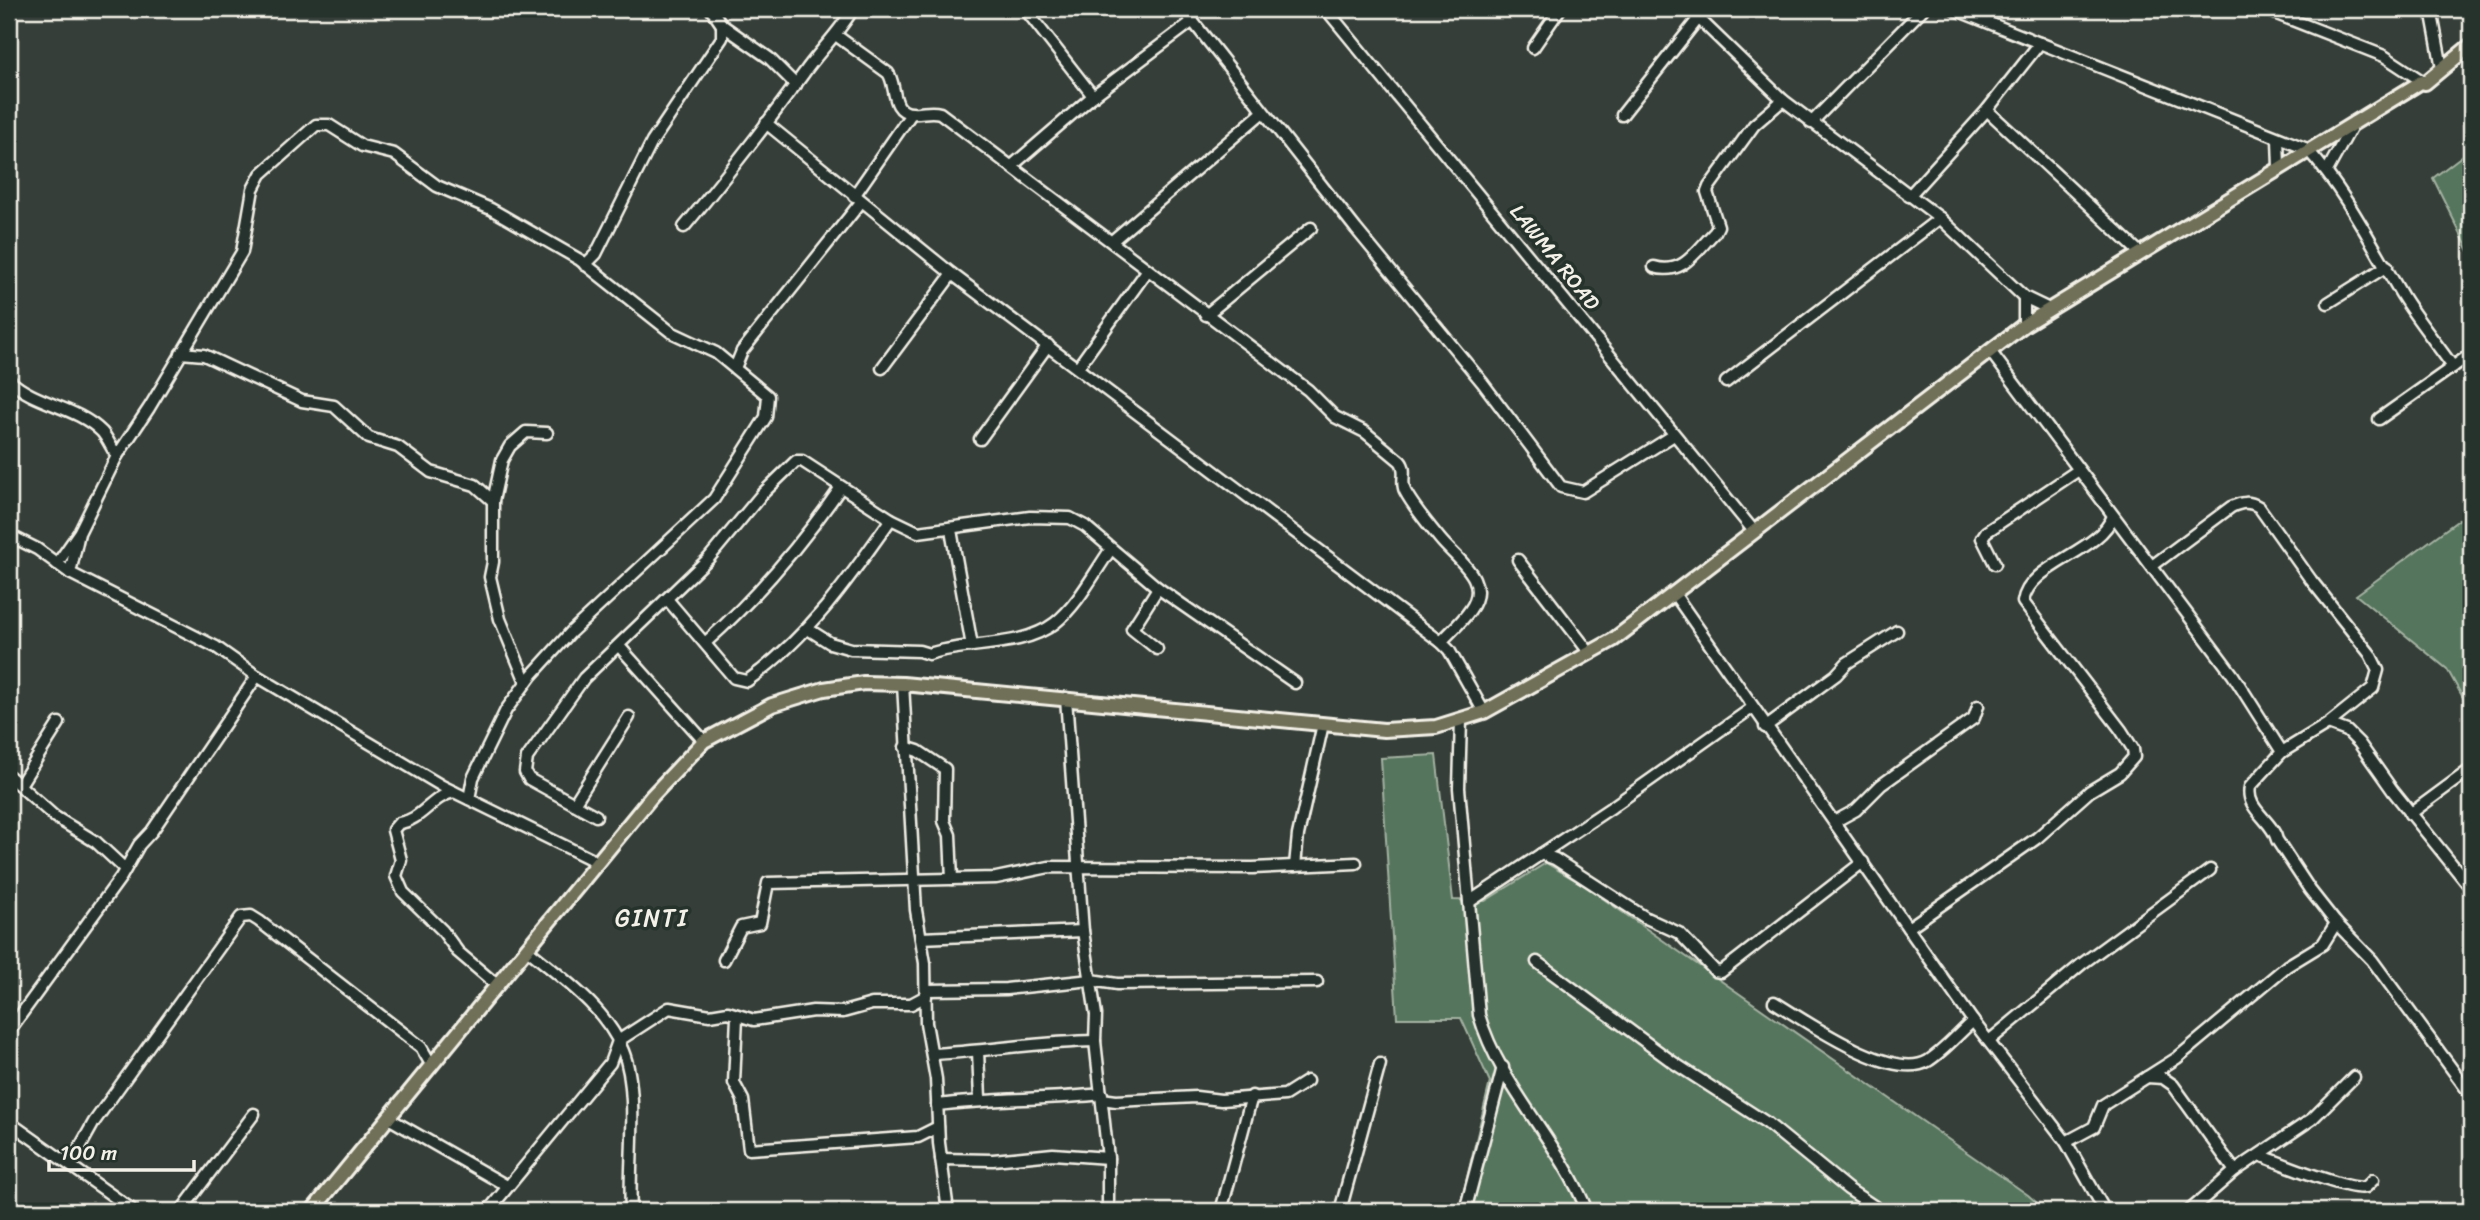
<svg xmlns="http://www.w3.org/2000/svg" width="2480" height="1220" font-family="Sriracha,sans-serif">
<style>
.grass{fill:#55745d;stroke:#a4b2a2;stroke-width:2}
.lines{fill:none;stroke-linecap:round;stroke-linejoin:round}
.minor-casing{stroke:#f4f1e8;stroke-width:15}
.major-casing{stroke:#f4f1e8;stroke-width:18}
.minor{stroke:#26332d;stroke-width:10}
.major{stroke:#706f59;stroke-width:12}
.labels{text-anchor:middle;stroke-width:7;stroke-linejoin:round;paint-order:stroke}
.street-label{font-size:21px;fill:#f4f1e8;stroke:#26332d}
.quarter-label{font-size:24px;letter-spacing:2px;fill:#f4f1e8;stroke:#26332d}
</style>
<rect width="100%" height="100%" fill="#353e38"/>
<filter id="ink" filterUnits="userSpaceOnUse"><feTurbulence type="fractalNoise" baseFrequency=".0143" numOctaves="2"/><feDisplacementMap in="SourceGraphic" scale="14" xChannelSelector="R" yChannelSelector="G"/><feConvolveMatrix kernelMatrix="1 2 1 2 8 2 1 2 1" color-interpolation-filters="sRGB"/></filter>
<g filter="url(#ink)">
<g class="grass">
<path d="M2471,149V255L2433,178Z"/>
<path d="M2471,511V712L2447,669L2356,595Z"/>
<path d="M1436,755L1453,900L1485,901L1546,863L1585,886L2028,1195L2046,1211H1459L1490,1082L1461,1018H1397L1381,758Z"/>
</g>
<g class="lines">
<g class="minor-casing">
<g id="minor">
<path d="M711,9L722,25L769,58L796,85"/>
<path d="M1025,9L1093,96"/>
<path d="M1183,9L1356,229L1482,382L1561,487L1583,492L1674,435"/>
<path d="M1326,9L1753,530"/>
<path d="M1689,9L1783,100L1940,218L2024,297L2049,309"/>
<path d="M1954,9L2307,149C2347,193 2373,247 2403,297C2418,321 2437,344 2453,367"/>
<path d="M2264,9L2384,56L2425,83"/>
<path d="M2431,9L2442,68"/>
<path d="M837,36L888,73C897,84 890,112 912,113C922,114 930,110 940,113L1308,390L1335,417L1365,432L1400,461C1408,470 1400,481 1405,491C1412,505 1431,528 1440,539C1457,560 1492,580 1470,610C1462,622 1450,632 1441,642"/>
<path d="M1533,48L1560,9"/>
<path d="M1987,110L2139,252"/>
<path d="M1622,115L1698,19"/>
<path d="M766,123L952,274L1441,642L1449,650L1484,712"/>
<path d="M1811,123L1923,9"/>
<path d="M2278,139L2279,167"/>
<path d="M1013,165L1093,96L1193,21"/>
<path d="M2327,171L2354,122"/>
<path d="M854,196L911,114"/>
<path d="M1909,196L1987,110L2040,43"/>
<path d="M684,227C726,177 766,125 804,73C820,50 839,33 853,9"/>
<path d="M1112,241L1263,112"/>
<path d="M585,265L596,254L652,142L722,38V25"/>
<path d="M1654,267C1683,276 1696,251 1715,232L1718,226L1707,192L1709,187L1754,125L1783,100"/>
<path d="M2328,303L2387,266"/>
<path d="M1206,315L1311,228"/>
<path d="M2024,325V297"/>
<path d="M1990,351L2233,675L2282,752"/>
<path d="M181,353L204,355L302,401L334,406L369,438L398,447L431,472L475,485L493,501"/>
<path d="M1078,367L1147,271"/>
<path d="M735,368L742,351L861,202"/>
<path d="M882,368L952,274"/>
<path d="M9,380C36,405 76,406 102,432C108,439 112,449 117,456"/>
<path d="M1726,382L1940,218"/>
<path d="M2379,419L2471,354"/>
<path d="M980,439L1048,345"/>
<path d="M951,530L972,646"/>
<path d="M9,535L37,549L70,573L216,647L257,676L442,786L597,862"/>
<path d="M1518,560L1589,652"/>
<path d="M57,564L78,534"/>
<path d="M1995,564L1982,538L1986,532L2077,471"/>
<path d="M2152,566L2231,507C2242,502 2249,501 2259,507L2311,580L2370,654L2378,670L2373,688L2328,724L2282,752L2250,787C2245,809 2273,821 2277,840L2310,890L2336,923L2372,960L2471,1095"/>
<path d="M70,573L79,533L117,456L149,408L242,252L253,189L261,174L316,125H329L362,146L394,154L437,186L491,209L580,260L671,332L716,353L768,396L766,417L714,499L571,632L531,676L506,710L473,778L469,799"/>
<path d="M1675,595L1973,1021L2066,1142L2105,1211"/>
<path d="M667,599L734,678L747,681C808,638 849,579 891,519"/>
<path d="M808,629L830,643L851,649L919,651L929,654C967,641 1021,649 1055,623C1078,605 1094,573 1111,549"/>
<path d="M705,643C758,596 801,545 841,487"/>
<path d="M619,646L704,741"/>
<path d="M1157,649L1132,629L1158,588"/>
<path d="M526,682L500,619L490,577L493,562V501L502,460L510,446L526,432L547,433"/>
<path d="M903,684L916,910L925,963L926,1023L936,1079L939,1143L948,1211"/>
<path d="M1066,698L1083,931L1096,1015L1095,1041L1108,1158V1211"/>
<path d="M1461,720L1459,788L1479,1015C1500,1087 1560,1142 1587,1211"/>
<path d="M2328,724L2347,731L2359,743L2393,791L2471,888"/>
<path d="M1765,727L1836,675L1847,663L1897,631"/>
<path d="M905,747L918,751L945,769L944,821L950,835L952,879"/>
<path d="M9,776L55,817L96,842L125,869"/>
<path d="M20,785L59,723"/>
<path d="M454,792C432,796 421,821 399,823L393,830L401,860L396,876L403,892L442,930L458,952L498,986"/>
<path d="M574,804L629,717"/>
<path d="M2410,814L2471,769"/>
<path d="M596,816L529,779L525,772L527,758L584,678L708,559L762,494L796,461H802L891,519L918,532L1030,517L1070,518L1085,526L1158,588L1295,683"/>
<path d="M1834,822L1856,810L1881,785L1974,718L1978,706"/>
<path d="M1541,854L1555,859L1646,918L1679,933L1715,971L1721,972L1863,862"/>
<path d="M1295,866L1298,835L1323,724"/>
<path d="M1469,902L1612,807L1752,708"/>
<path d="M1908,928L2037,838L2090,791L2120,773L2134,757L2133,749L2121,730L2023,602C2028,564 2099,553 2113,516"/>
<path d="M921,938L1083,931"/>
<path d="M528,950C562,978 606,1008 623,1051C640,1093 628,1165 631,1211"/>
<path d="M724,960L741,927L760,923L768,883L996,878L1049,867L1253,868L1356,863"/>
<path d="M1537,962L1674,1063L1767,1123L1848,1189L1881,1211"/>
<path d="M926,990L1006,989L1091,980L1117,984L1317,982"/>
<path d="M1774,1002C1806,1021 1892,1082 1928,1061C1944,1051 1959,1033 1973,1021"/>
<path d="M737,1017L734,1083L743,1100L749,1149L918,1137L938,1127"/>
<path d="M9,1031L121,877L139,845L152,831L257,676"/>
<path d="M1989,1041L2083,963L2210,870"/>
<path d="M978,1051L980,1099"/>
<path d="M932,1054C987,1051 1040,1042 1095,1041"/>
<path d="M2147,1077L2163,1078L2173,1085L2235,1171"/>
<path d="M1102,1099L1116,1101L1196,1097L1221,1100L1285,1095L1307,1081"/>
<path d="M937,1105C992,1098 1047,1100 1102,1094"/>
<path d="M390,1119L507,1186"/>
<path d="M9,1122L134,1211"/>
<path d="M2066,1142L2094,1127L2103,1105L2177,1058L2287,966L2323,944L2336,923"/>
<path d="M2262,1156C2281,1163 2350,1192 2366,1187L2373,1180"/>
<path d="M941,1159L993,1160L1053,1154L1108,1158"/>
<path d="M70,1165L94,1122L241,917L251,916L259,921L421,1047L432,1066"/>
<path d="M181,1211L254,1114"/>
<path d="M488,1211L610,1063L618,1041L669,1008L710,1015L728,1012L754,1020L813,1011L843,1012L872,1004H911L926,996"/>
<path d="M1221,1211L1252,1096"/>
<path d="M1340,1211L1380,1064"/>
<path d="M1465,1211L1503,1067"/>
<path d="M2189,1211L2235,1171L2312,1119L2354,1077"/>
</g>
</g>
<g class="major-casing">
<path id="major" d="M312,1211L652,796L704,741L772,705L824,689L864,683L903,684L1384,730L1436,727L1484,712L1613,640L2024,325L2421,82L2425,83L2471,45"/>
</g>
<use href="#minor" class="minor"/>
<use href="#major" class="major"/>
</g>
</g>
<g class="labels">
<g class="street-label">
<text transform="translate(1555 257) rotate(51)" y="7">LAWMA ROAD</text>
</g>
<g class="quarter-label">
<text x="652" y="926">GINTI</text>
</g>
</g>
<rect width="2480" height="1220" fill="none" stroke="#26332d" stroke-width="35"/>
<rect x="18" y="18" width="2445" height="1185" fill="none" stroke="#f4f1e8" stroke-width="2.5" filter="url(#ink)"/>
<path d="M49 1160v10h145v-10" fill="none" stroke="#f4f1e8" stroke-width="3.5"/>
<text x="60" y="1160" font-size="21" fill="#f4f1e8" stroke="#26332d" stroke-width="5" paint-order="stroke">100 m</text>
</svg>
